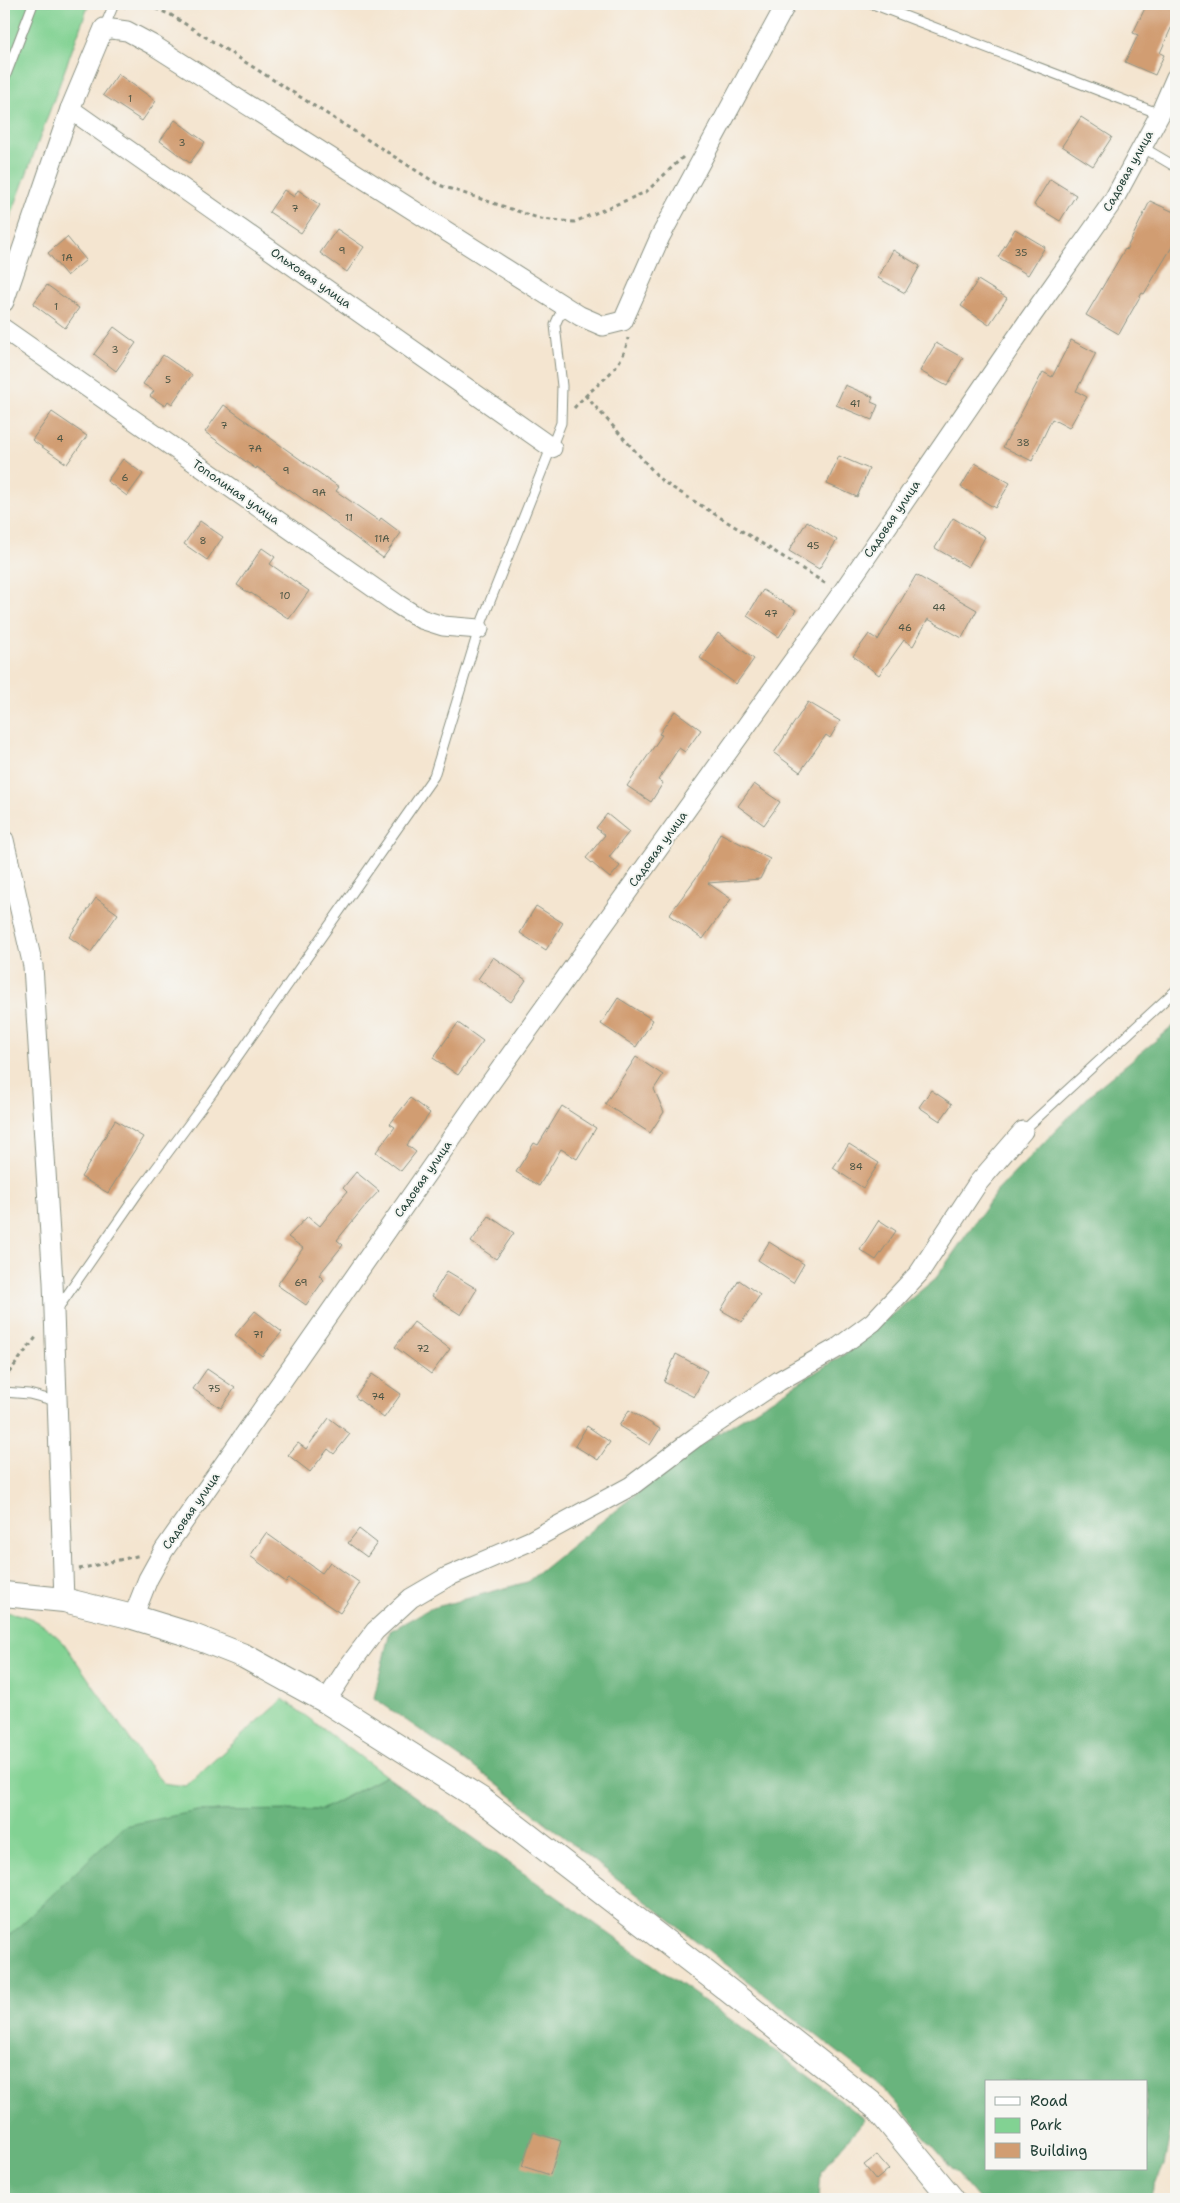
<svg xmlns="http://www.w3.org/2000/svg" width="1180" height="2203" font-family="'Shantell Sans',sans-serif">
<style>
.green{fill:#82d293;stroke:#508864}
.forest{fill:#69b47d;stroke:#447858;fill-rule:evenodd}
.building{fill:#d19d72}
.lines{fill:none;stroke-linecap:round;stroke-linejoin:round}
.service-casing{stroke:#8a9182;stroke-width:11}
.minor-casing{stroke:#8a9182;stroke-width:21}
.tertiary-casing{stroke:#8a9182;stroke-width:26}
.path{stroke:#8a9182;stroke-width:3;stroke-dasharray:4 4;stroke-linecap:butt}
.service{stroke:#fff;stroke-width:9}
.minor{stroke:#fff;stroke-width:19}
.tertiary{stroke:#fff;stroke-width:24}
.labels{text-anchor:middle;stroke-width:4;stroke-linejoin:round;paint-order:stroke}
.number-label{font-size:10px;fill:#4c5544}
.street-label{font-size:12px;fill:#1f3d34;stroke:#f6f6f2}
</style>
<rect width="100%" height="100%" fill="#f6f6f2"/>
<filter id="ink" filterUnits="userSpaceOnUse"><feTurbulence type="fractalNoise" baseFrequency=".02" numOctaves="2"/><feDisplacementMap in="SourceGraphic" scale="10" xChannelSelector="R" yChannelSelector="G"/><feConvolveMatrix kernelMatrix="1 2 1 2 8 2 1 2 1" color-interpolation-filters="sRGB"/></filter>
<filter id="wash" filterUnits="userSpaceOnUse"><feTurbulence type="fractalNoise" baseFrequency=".0096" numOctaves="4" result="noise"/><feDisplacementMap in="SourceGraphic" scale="20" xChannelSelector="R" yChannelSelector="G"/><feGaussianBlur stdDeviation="1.12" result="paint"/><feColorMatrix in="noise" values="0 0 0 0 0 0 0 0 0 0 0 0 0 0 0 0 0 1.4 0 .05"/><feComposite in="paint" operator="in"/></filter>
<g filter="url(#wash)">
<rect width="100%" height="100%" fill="#f4e5d0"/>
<g class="green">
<path d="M4,4H89L4,235Z"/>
<path d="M4,1612C31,1615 43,1623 63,1642L145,1761L163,1783L185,1786L283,1699L386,1776L321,1810L197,1811L4,1941Z"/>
</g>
<g class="forest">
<path d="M1176,1024V2102L1164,2165L1149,2199H979L881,2086L485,1775L374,1698L390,1631L429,1609L527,1582L684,1455L843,1355L936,1278L997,1191L1096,1089ZM986,2082H1146V2169H986Z"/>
<path d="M386,1776L782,2056L865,2119L821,2171L819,2199H4V1941L124,1826L197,1811L321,1810Z"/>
</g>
<g id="blocks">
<g class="building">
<path d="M1147,4H1176V17L1160,53L1164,55L1155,75L1125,62L1138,35L1133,33Z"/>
<path d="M118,74L156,101L142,121L103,95Z"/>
<path d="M1081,117L1112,137L1093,166L1062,146Z"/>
<path d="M175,120L205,142L190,163L160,141Z"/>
<path d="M1050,179L1076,195L1060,221L1034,205Z"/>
<path d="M284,190L294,197L298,190L320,205L301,233L269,212Z"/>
<path d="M1150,201L1176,213V240L1144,294L1142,293L1119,334L1086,315L1125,249L1126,250Z"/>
<path d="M337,229L364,247L347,272L320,253Z"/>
<path d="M1015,229L1045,247L1028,275L998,257Z"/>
<path d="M67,237L86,260L67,276L48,253Z"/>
<path d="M893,250L920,266L905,293L878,278Z"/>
<path d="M978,280L1007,298L989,325L961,306Z"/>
<path d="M47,285L79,308L65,328L33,304Z"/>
<path d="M114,327L136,343L116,371L94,354Z"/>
<path d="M1071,340L1096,353L1076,391L1087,397L1069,428L1052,419L1032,461L1003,447L1043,372L1052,377Z"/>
<path d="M936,343L963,358L947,386L920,371Z"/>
<path d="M163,355L192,375L172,404L168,401L165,406L150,396L154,391L143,384Z"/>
<path d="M845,385L873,397L871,402L878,405L872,420L836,405Z"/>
<path d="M224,405L339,487L336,491L379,521L381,518L401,533L383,558L289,489L288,490L257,467L256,469L205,432Z"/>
<path d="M52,412L87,436L67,464L32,440Z"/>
<path d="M839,456L869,469L857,497L827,484Z"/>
<path d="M123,459L143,474L127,496L107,481Z"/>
<path d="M975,463L1010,483L995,508L961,487Z"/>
<path d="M953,518L985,537L968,567L935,548Z"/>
<path d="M200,521L223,537L207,560L184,544Z"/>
<path d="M807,521L837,540L819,569L789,551Z"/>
<path d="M262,548L275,557L270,564L309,591L289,619L251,593L250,594L237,585Z"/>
<path d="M916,575L977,610L962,638L928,619L913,646L904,640L879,675L853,656L869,634L878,640Z"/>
<path d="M763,590L796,610L779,637L747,616Z"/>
<path d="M718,633L754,659L736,684L700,658Z"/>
<path d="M808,702L840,721L830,738L826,735L800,772L774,753Z"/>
<path d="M675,711L701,730L685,752L679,748L658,780L663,783L651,802L627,786L662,735L659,734Z"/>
<path d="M754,784L780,802L764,825L738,806Z"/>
<path d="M607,814L629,832L609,857L620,866L610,878L586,858L605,835L596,828Z"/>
<path d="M720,833L770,859L760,879L708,883L731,899L703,939L669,915L701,871Z"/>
<path d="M96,898L118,914L91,952L69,937Z"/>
<path d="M536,906L563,923L546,950L520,933Z"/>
<path d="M493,957L526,980L511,1002L478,979Z"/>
<path d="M618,998L653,1020L636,1047L601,1024Z"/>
<path d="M458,1023L483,1041L458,1075L433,1058Z"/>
<path d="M636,1057L663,1075L654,1089L664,1112L650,1133L605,1104Z"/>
<path d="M931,1090L952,1104L940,1121L919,1107Z"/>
<path d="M410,1098L430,1113L407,1145L416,1152L401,1171L376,1152L395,1127L390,1124Z"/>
<path d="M562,1106L596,1128L577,1159L561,1149L539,1186L516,1172L534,1143L538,1145Z"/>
<path d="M115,1120L143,1137L108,1193L81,1177Z"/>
<path d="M849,1144L879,1163L863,1188L833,1168Z"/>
<path d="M356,1172L379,1191L365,1206L337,1240L343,1245L319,1275L324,1280L306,1305L277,1285L303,1248L288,1237L308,1216L320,1226L347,1192L343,1188Z"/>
<path d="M489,1216L514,1233L496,1259L471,1242Z"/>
<path d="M879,1220L896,1231L876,1260L860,1250Z"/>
<path d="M769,1242L804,1264L793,1283L758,1260Z"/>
<path d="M447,1271L477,1289L461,1315L432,1296Z"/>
<path d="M739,1280L760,1295L742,1322L721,1310Z"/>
<path d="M255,1311L282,1332L262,1356L235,1335Z"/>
<path d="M414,1322L450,1349L431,1374L395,1347Z"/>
<path d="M676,1354L707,1371L694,1397L664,1382Z"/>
<path d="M207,1369L235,1388L221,1408L193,1389Z"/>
<path d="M372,1374L401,1394L384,1418L355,1397Z"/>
<path d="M629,1410L660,1429L650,1445L619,1426Z"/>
<path d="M329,1418L350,1434L334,1454L328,1449L310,1472L288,1455L298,1443L306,1449Z"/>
<path d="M587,1426L610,1442L598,1460L575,1446Z"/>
<path d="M359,1529L377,1543L367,1557L348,1543Z"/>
<path d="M266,1533L322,1573L330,1562L360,1583L340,1613L289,1579L286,1582L250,1556Z"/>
<path d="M533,2132L561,2141L550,2175L522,2166Z"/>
<path d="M877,2155L889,2169L876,2180L864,2165Z"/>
</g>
</g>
</g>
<g filter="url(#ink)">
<use href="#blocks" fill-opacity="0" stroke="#8a9182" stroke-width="1"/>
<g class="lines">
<g class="service-casing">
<g id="service">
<path d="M873,4L1160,114"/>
<path d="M104,28L114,4"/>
<path d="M4,80L33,4"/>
<path d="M1142,147L1176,167"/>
<path d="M1023,1131L1176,990"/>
<path d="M56,1311L140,1190L212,1093L434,776L479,629L561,423L562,386L555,325L559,316L570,310"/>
<path d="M4,1392L29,1394L56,1401"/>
</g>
</g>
<g class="minor-casing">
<g id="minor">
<path d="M70,109L552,448"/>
<path d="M4,302L70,109L104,28L127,31L153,45L580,316L603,326L623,321L660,237L786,4"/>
<path d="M4,329L397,604L421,619L443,626L479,629"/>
<path d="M4,840L33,966L53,1282L64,1600"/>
<path d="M133,1617L148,1579L164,1550L476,1103L841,594L1028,321L1113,201L1160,114L1176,77"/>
<path d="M326,1701L348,1667L375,1631L411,1598L447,1577L530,1541L631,1486L696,1437L779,1381L839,1347L873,1322L919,1273L978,1183L1023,1131"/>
</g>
</g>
<g class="tertiary-casing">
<path id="tertiary" d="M4,1594L64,1600L133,1617L188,1634L244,1656L326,1701L482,1800L709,1975L876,2107L952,2199"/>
</g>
<g class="path">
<path d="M124,7C141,1 156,9 171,15L439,185L541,219L574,222L646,192L683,157"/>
<path d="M585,395L662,481L828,585"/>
<path d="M574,408C595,383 623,372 628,338"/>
<path d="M4,1379L37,1336"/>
<path d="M79,1569L141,1555"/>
</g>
<use href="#service" class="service"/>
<use href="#minor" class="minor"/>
<use href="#tertiary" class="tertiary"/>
</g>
</g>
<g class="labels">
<g class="number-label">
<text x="130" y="102">1</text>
<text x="182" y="146">3</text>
<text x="295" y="212">7</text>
<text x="342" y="254">9</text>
<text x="1021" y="256">35</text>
<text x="67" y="261">1А</text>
<text x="56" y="310">1</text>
<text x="115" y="353">3</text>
<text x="168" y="383">5</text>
<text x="855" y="407">41</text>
<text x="224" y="429">7</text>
<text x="60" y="442">4</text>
<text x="1023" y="446">38</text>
<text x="255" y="452">7А</text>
<text x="286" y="474">9</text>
<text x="125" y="481">6</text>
<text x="319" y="496">9А</text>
<text x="349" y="521">11</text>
<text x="382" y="542">11А</text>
<text x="203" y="544">8</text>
<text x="813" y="549">45</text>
<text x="285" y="599">10</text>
<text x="939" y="611">44</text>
<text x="771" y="617">47</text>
<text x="905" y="631">46</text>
<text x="856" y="1170">84</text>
<text x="301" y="1286">69</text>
<text x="258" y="1338">71</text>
<text x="423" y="1352">72</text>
<text x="214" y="1392">75</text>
<text x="378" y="1400">74</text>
</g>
<g class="street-label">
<text transform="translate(1128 171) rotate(-61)" y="4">Садовая улица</text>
<text transform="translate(311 278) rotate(35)" y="4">Ольховая улица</text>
<text transform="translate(236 492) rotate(35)" y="4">Тополиная улица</text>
<text transform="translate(892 519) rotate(-56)" y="4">Садовая улица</text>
<text transform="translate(658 849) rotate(-54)" y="4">Садовая улица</text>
<text transform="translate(423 1179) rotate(-55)" y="4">Садовая улица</text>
<text transform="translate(191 1511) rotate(-55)" y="4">Садовая улица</text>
</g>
</g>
<rect width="1180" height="2203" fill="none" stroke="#f6f6f2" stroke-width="20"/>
<rect x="985" y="2080" width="162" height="90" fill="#f6f6f2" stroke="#a0aca6"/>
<rect x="995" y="2097" width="25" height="8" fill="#ffffff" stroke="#a0aca6"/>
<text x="1030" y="2106" font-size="15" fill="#1f3d34">Road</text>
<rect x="995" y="2118" width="25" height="15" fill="#82d293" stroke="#a0aca6"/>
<text x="1030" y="2130" font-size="15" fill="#1f3d34">Park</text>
<rect x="995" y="2143" width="25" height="15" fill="#d19d72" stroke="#a0aca6"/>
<text x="1030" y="2156" font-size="15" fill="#1f3d34">Building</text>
</svg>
